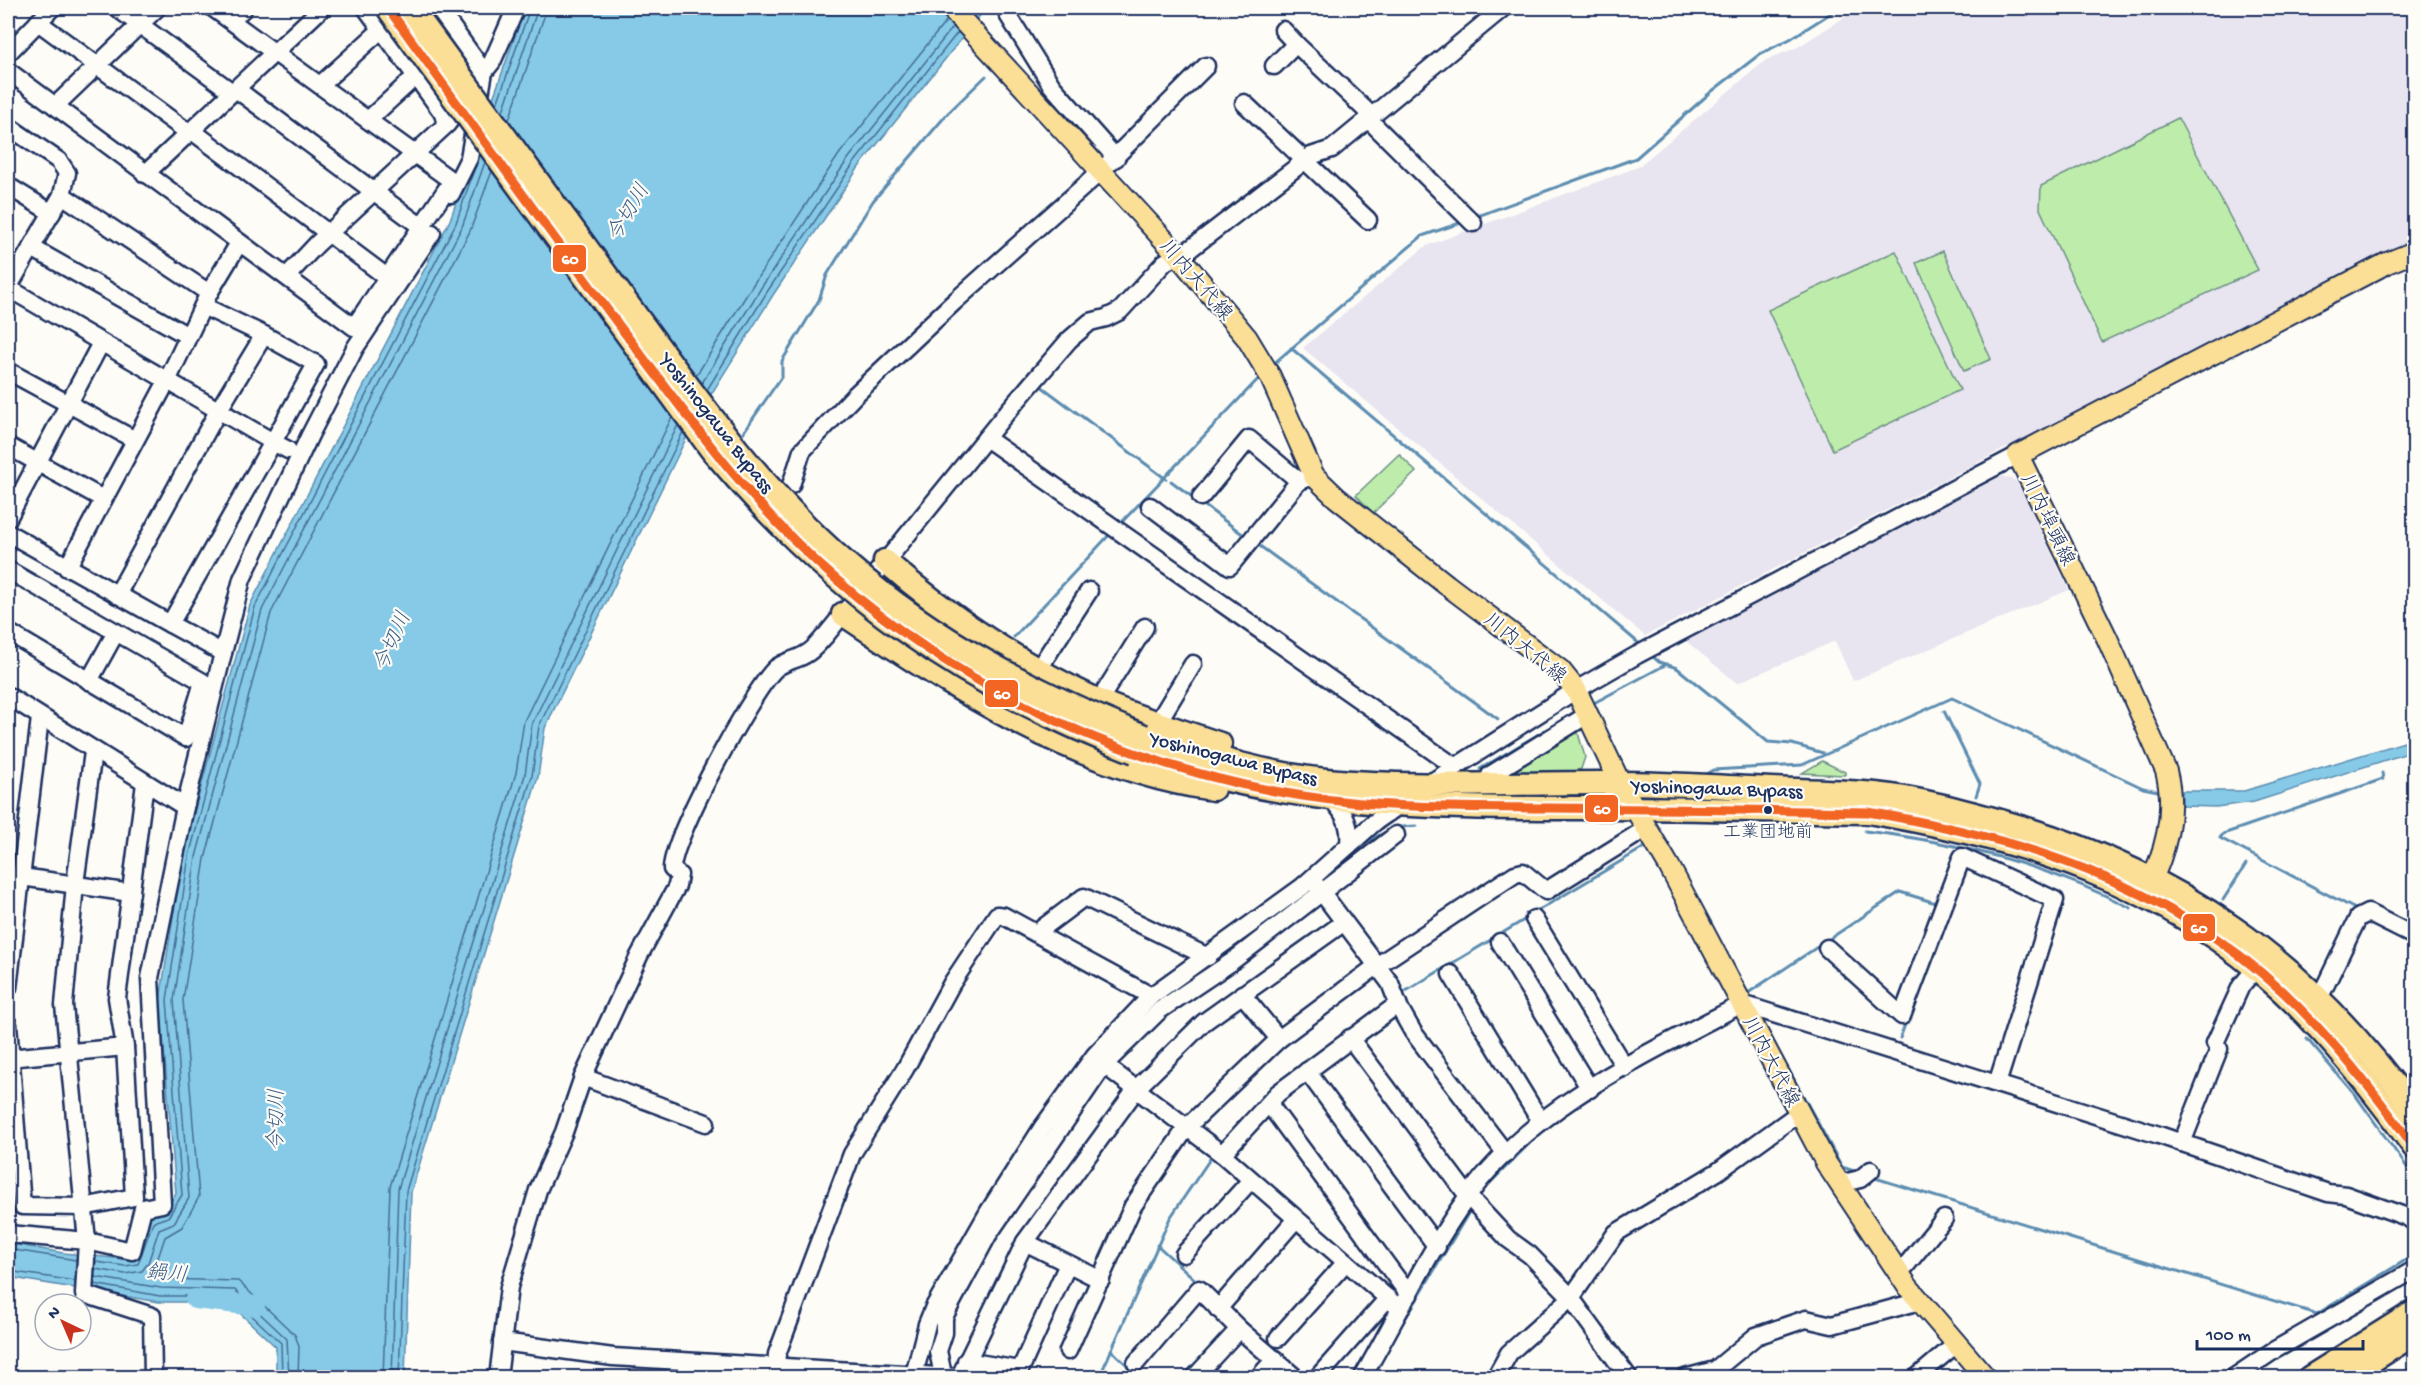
<svg xmlns="http://www.w3.org/2000/svg" width="2422" height="1385" font-family="'Gochi Hand','Klee One',sans-serif">
<style>
.built{fill:#e8e4f0}
.green{fill:#beedab;stroke:#6c8e84;stroke-width:1.5}
.water{fill:#86cae7;stroke:#5b8cb0;stroke-width:1.5}
.lines{fill:none;stroke-linecap:round;stroke-linejoin:round}
.shore{stroke:#466d95;stroke-width:1.5}
.stream{stroke:#5b8cb0;stroke-width:3}
.river{stroke:#86cae7;stroke-width:20}
.minor-casing{stroke:#1b2f5e;stroke-width:21}
.major-casing{stroke:#1b2f5e;stroke-width:24}
.highway-casing{stroke:#1b2f5e;stroke-width:27}
.minor{stroke:#fdfcf7;stroke-width:16}
.major{stroke:#fbdf96;stroke-width:20}
.highway{stroke:#fbdf96;stroke-width:22}
.highway-bridge-casing{stroke:#1b2f5e;stroke-width:27;stroke-linecap:butt}
.highway-bridge{stroke:#fbdf96;stroke-width:22}
.bus-1-casing{stroke:#fdfcf7;stroke-width:14}
.bus-1{stroke:#f26522;stroke-width:9}
.bus-dot{fill:#1b2f5e;stroke:#fdfcf7;stroke-width:2}
.labels{text-anchor:middle;stroke-width:4.5;stroke-linejoin:round;paint-order:stroke}
.bus-label{font-size:18px;fill:#1b2f5e;stroke:#fdfcf7}
.street-label{font-size:20px;fill:#1b2f5e;stroke:#fdfcf7}
.water-label{font-size:21px;font-style:italic;fill:#3b5e87;stroke:#fdfcf7}
.line-badge{stroke:#fdfcf7;stroke-width:2}
.badge-label{font-size:16px;text-anchor:middle;font-weight:bold;fill:#fff}
</style>
<rect width="100%" height="100%" fill="#fdfcf7"/>
<filter id="ink" filterUnits="userSpaceOnUse"><feTurbulence type="fractalNoise" baseFrequency=".0167" numOctaves="2"/><feDisplacementMap in="SourceGraphic" scale="12" xChannelSelector="R" yChannelSelector="G"/><feConvolveMatrix kernelMatrix="1 2 1 2 8 2 1 2 1" color-interpolation-filters="sRGB"/></filter>
<g filter="url(#ink)">
<g class="built">
<path d="M1859,8H2414V238L2370,258L1645,636L1303,348L1426,246L1638,167L1766,60L1798,47Z"/>
<path d="M2002,476L2017,481L2069,590L1853,681L1835,641L1737,683L1686,641Z"/>
</g>
<g class="green">
<path d="M2178,118L2258,270L2102,342L2040,209L2041,186Z"/>
<path d="M1896,251L1960,390L1833,450L1768,310Z"/>
<path d="M1943,251L1991,359L1964,371L1916,263Z"/>
<path d="M1399,454L1416,472L1373,513L1356,495Z"/>
<path d="M1576,726L1585,757L1581,769L1573,772L1499,773Z"/>
<path d="M1822,761L1845,772V775L1802,773Z"/>
</g>
<g class="water">
<path d="M525,8H986L859,167L773,295L695,420L545,728L538,777L411,1192L405,1377H276V1347L228,1302H159L8,1277V1243L63,1253L134,1260L148,1215L164,1213L176,1193L160,1000L183,854L250,605L450,220Z"/>
<path d="M2414,739V751L2254,802L2216,807L2182,806V791H2244Z"/>
</g>
<g class="lines">
<g class="shore">
<path d="M497,104L530,8"/>
<path d="M503,111L538,8"/>
<path d="M509,120L547,8"/>
<path d="M696,376L754,283L840,153L947,20"/>
<path d="M702,383L761,288L848,159L953,27"/>
<path d="M707,390L767,292L854,163L958,32"/>
<path d="M8,1249L76,1260"/>
<path d="M96,1262L125,1266L138,1264L153,1222L168,1217L182,1195L167,1000L189,856L255,607L456,223L475,167"/>
<path d="M95,1269L125,1274L142,1271L148,1263L159,1229L174,1223L189,1198L174,1000L196,857L262,610L462,227L485,162"/>
<path d="M8,1271L75,1281"/>
<path d="M95,1277L161,1288L235,1290L287,1339L289,1378"/>
<path d="M94,1284L160,1296H231L281,1343L282,1378"/>
<path d="M298,1378L299,1346L295,1335L238,1281L161,1279L152,1276L165,1237L182,1227L199,1197L183,1000L205,859L271,613L470,231L492,171"/>
<path d="M383,1378L390,1187L516,773L524,721L672,417"/>
<path d="M392,1378L398,1189L525,775L532,724L678,425"/>
<path d="M399,1378L406,1191L532,776L539,726L683,432"/>
</g>
<g class="stream">
<path d="M1475,217L1636,158L1711,92L1760,54L1790,39L1839,8"/>
<path d="M1291,348L1642,646"/>
<path d="M1271,366L1422,236L1463,222"/>
<path d="M1041,386L1166,479"/>
<path d="M743,433L782,376V361L819,300L827,275L873,201L948,113L986,76"/>
<path d="M1171,481L1195,499"/>
<path d="M1201,503L1245,536"/>
<path d="M1120,524L1262,375"/>
<path d="M1257,544L1498,719"/>
<path d="M1014,637L1111,533"/>
<path d="M1651,655L1659,662L1677,668L1768,742L1792,744L1823,753"/>
<path d="M1590,705L1667,664"/>
<path d="M1944,711L1980,784L1976,796"/>
<path d="M1480,769L1579,710"/>
<path d="M1706,774L1713,770L1802,765L1952,698L2143,788L2163,792"/>
<path d="M1865,831C1958,842 2047,865 2131,908"/>
<path d="M1333,873C1362,849 1377,826 1417,826"/>
<path d="M2223,900L2246,864"/>
<path d="M2359,911L2220,838L2223,834L2383,779L2382,773"/>
<path d="M1534,913L1643,848"/>
<path d="M1748,993L1900,892L1939,904"/>
<path d="M1401,994L1529,917"/>
<path d="M1761,1019L1842,1167L1860,1173"/>
<path d="M1900,1038L1906,1022"/>
<path d="M2307,1039L2356,1096L2414,1177"/>
<path d="M1325,1048L1382,1006"/>
<path d="M2409,1071L2413,1060"/>
<path d="M1560,1118L1609,1085"/>
<path d="M1223,1141L1235,1128"/>
<path d="M1872,1177L2317,1314L2414,1255"/>
<path d="M1486,1187L1536,1137"/>
<path d="M1157,1245L1200,1284"/>
<path d="M1239,1318L1286,1359"/>
<path d="M1389,1346L1472,1207"/>
<path d="M1111,1350L1141,1378"/>
<path d="M1300,1371L1308,1378"/>
<path d="M1099,1378L1170,1218L1214,1153"/>
</g>
<path class="river" d="M195,1299L255,1306"/>
<g class="minor-casing">
<g id="minor">
<path d="M117,8L232,92"/>
<path d="M366,8L442,112L447,124"/>
<path d="M1008,15L1052,86L1116,158"/>
<path d="M231,20L244,8"/>
<path d="M38,22L189,133"/>
<path d="M1283,30L1296,44"/>
<path d="M8,53L52,8"/>
<path d="M1274,66L1296,44L1372,116"/>
<path d="M8,71L354,327L452,181L213,8"/>
<path d="M320,85L382,29"/>
<path d="M236,89L423,228"/>
<path d="M1244,103L1368,220"/>
<path d="M55,106L157,8"/>
<path d="M1368,119L1473,223"/>
<path d="M368,120L416,76"/>
<path d="M8,126L59,161L67,173L62,195L8,288"/>
<path d="M191,130L388,278"/>
<path d="M145,174L322,8"/>
<path d="M8,186L52,213"/>
<path d="M451,194L469,158L484,72L492,62L516,8"/>
<path d="M62,195L209,293"/>
<path d="M32,248L188,336"/>
<path d="M287,276L317,244L447,124C461,108 468,85 484,72L438,8"/>
<path d="M8,288L273,442L170,624L8,533"/>
<path d="M203,306L264,335L316,364L273,442L288,450"/>
<path d="M8,371L135,440"/>
<path d="M986,438L1454,766"/>
<path d="M8,446L103,499"/>
<path d="M791,485L802,451L855,395L954,302L1100,172L1206,66"/>
<path d="M1201,497L1249,439L1299,481"/>
<path d="M1150,506L1230,566L1299,481L1314,476"/>
<path d="M8,518L101,343"/>
<path d="M67,568L167,381L209,293L239,243"/>
<path d="M8,570L203,682L186,738L8,632"/>
<path d="M117,595L218,411L264,335"/>
<path d="M170,624L223,653L185,807"/>
<path d="M223,653L242,579L310,435L355,348L432,233"/>
<path d="M1039,668L1089,591"/>
<path d="M89,681L116,632"/>
<path d="M8,696L185,807L150,978L162,1204L143,1208L132,1251L87,1241L8,1234"/>
<path d="M1099,701L1145,627"/>
<path d="M1158,722L1193,664"/>
<path d="M93,752L75,884L64,1005L87,1241L84,1294L152,1316L153,1378"/>
<path d="M1490,775L1579,720"/>
<path d="M1427,785L1576,690L1637,655L2018,455"/>
<path d="M1332,800C1345,813 1351,826 1349,845"/>
<path d="M8,875L131,893"/>
<path d="M1317,886L1390,983L1400,1009L1413,1032L1506,1154"/>
<path d="M1534,919L1625,1068"/>
<path d="M1036,933L1084,897L1208,957"/>
<path d="M1500,942L1590,1089"/>
<path d="M1827,948L1902,1016L1962,857L2055,900L1997,1084"/>
<path d="M1451,974L1541,1122"/>
<path d="M8,988L40,718"/>
<path d="M1242,994L1279,1039L1378,965L1515,874L1523,872L1546,891L1647,828"/>
<path d="M2315,1007L2358,918L2368,913L2414,936"/>
<path d="M8,1024L22,1206L83,1207L134,1197L125,1047L117,998L145,783"/>
<path d="M1350,1038L1468,1196L1508,1239L1530,1255L1568,1294L1629,1378"/>
<path d="M8,1058L125,1047"/>
<path d="M1095,1058L1222,1154L1400,1309"/>
<path d="M1307,1071L1437,1247"/>
<path d="M583,1077L706,1123"/>
<path d="M1269,1104L1409,1295"/>
<path d="M2182,1143L2219,1049L2215,1043L2241,986L2256,968"/>
<path d="M1222,1154L1278,1093L1398,1004"/>
<path d="M1839,1184L1860,1179L1871,1170"/>
<path d="M1025,1242L1101,1280"/>
<path d="M1184,1254L1251,1180"/>
<path d="M1899,1274L1944,1219"/>
<path d="M1218,1309L1296,1219"/>
<path d="M1278,1338L1346,1262"/>
<path d="M502,1342L613,1357L973,1378"/>
<path d="M1068,1351L1133,1206L1187,1127L1279,1039"/>
<path d="M966,1361L1020,1370L1068,1264"/>
<path d="M1136,1363L1199,1289L1239,1329L1296,1378"/>
<path d="M914,1375L927,1324L934,1307L989,1211L1042,1128L1095,1055L1151,996L1302,887L1375,822L1404,802"/>
<path d="M943,1375L938,1351L944,1333V1317L988,1235L1104,1065L1160,1010L1230,963L1396,835"/>
<path d="M960,1376L1025,1242L1137,1088L1204,1022L1343,923"/>
<path d="M498,1378L509,1287L538,1190L564,1132L583,1077L639,956L677,886L679,875L672,869C672,838 750,695 774,670C781,662 797,660 806,654C814,650 820,641 826,635L1003,417L1069,340L1090,322L1106,318L1120,311L1165,262L1190,249L1311,156L1332,149L1503,8"/>
<path d="M775,1378L777,1354L852,1154L905,1069L952,983L997,915L1004,916L1151,996"/>
<path d="M1194,1378L1239,1329"/>
<path d="M1258,1378L1275,1359"/>
<path d="M1317,1378L1388,1298"/>
<path d="M1362,1378C1397,1318 1427,1253 1468,1196C1534,1105 1645,1055 1742,1004L2159,1135L2328,1193L2346,1195L2407,1217L2414,1222"/>
<path d="M1495,1378L1509,1353L1571,1298L1616,1233L1717,1172L1799,1113"/>
<path d="M1685,1378L1715,1370L1756,1336L1806,1319L1832,1325L1920,1301"/>
<path d="M1916,1378L1956,1344"/>
<path d="M2233,1378L2273,1351L2414,1270"/>
<path d="M2413,1378L2414,1377"/>
</g>
</g>
<g class="major-casing">
<g id="major">
<path d="M951,8L1178,255L1247,338L1270,376L1314,476L1337,498L1447,585L1560,670L1576,690L1620,783L1669,866L1826,1163L1908,1287L1986,1378"/>
<path d="M2146,892C2165,854 2177,814 2166,771L2107,638L2018,455L2387,263L2414,252"/>
</g>
</g>
<g class="highway-casing">
<g id="highway">
<path d="M885,561C948,616 1023,666 1099,701C1138,718 1180,730 1220,744"/>
<path d="M843,614C955,689 1077,770 1213,789"/>
<path d="M1144,736C1203,754 1265,774 1326,780C1423,789 1521,782 1618,783C1669,783 1720,787 1771,789C1805,791 1840,790 1875,794C1916,798 1957,809 1997,820C2177,870 2306,959 2414,1111"/>
<path d="M1135,752C1294,811 1442,808 1609,808C1695,808 1781,811 1868,812C2022,838 2165,883 2282,991C2332,1038 2374,1092 2414,1147"/>
<path d="M2309,1378L2414,1312"/>
<path d="M2345,1378L2414,1334"/>
</g>
</g>
<use href="#minor" class="minor"/>
<use href="#major" class="major"/>
<use href="#highway" class="highway"/>
<g class="highway-bridge-casing">
<g id="highway-bridge">
<path d="M388,8L711,449C832,593 959,685 1135,752"/>
<path d="M411,8C483,106 555,204 627,303C695,396 760,489 848,565C935,641 1037,693 1144,736"/>
</g>
</g>
<use href="#highway-bridge" class="highway-bridge"/>
<g class="bus-1-casing">
<path id="bus-1" d="M388,8C466,116 544,225 624,332C690,420 753,508 837,580C966,692 1134,770 1303,796C1384,809 1467,807 1548,808C1655,809 1761,810 1868,812C2022,838 2165,883 2282,991C2332,1038 2374,1092 2414,1147"/>
</g>
<use href="#bus-1" class="bus-1"/>
</g>
</g>
<circle class="bus-dot" cx="1768" cy="810" r="5"/>
<g class="labels">
<g class="bus-label">
<text x="1768" y="837">工業団地前</text>
</g>
<g class="street-label">
<text transform="translate(1197 279) rotate(49)" y="7">川内大代線</text>
<text transform="translate(718 422) rotate(52)" y="7">Yoshinogawa Bypass</text>
<text transform="translate(2049 519) rotate(64)" y="7">川内埠頭線</text>
<text transform="translate(1526 647) rotate(39)" y="7">川内大代線</text>
<text transform="translate(1234 757) rotate(14)" y="7">Yoshinogawa Bypass</text>
<text transform="translate(1717 787) rotate(2)" y="7">Yoshinogawa Bypass</text>
<text transform="translate(1772 1061) rotate(62)" y="7">川内大代線</text>
</g>
<g class="water-label">
<text transform="translate(627 212) rotate(-59)" y="7">今切川</text>
<text transform="translate(391 641) rotate(-66)" y="7">今切川</text>
<text transform="translate(275 1120) rotate(-89)" y="7">今切川</text>
<text transform="translate(167 1272) rotate(6)" y="7">鍋川</text>
</g>
</g>
<g class="line-badge">
<rect x="552" y="244" width="35" height="29" rx="6" fill="#f26522"/>
<rect x="984" y="679" width="35" height="29" rx="6" fill="#f26522"/>
<rect x="1584" y="794" width="35" height="29" rx="6" fill="#f26522"/>
<rect x="2182" y="913" width="34" height="29" rx="6" fill="#f26522"/>
</g>
<g class="badge-label">
<text x="570" y="264">60</text>
<text x="1002" y="699">60</text>
<text x="1602" y="814">60</text>
<text x="2199" y="933">60</text>
</g>
<rect width="2422" height="1385" fill="none" stroke="#fdfcf7" stroke-width="30"/>
<rect x="15" y="15" width="2392" height="1355" fill="none" stroke="#1b2f5e" stroke-width="2" filter="url(#ink)"/>
<g transform="translate(63 1322) rotate(316)"><circle r="28" fill="#fdfcf7" stroke="#a3aaba" stroke-width="1.5"/>
<path d="M0-4.5L10 22L0 15L-10 22Z" fill="#c8321e"/>
<text y="-9" font-size="16" font-weight="bold" text-anchor="middle" fill="#1b2f5e">N</text>
</g>
<path d="M2197 1340v9h166v-9" fill="none" stroke="#1b2f5e" stroke-width="3"/>
<text x="2206" y="1340" font-size="18" fill="#1b2f5e" stroke="#fdfcf7" stroke-width="4.5" paint-order="stroke">100 m</text>
</svg>
